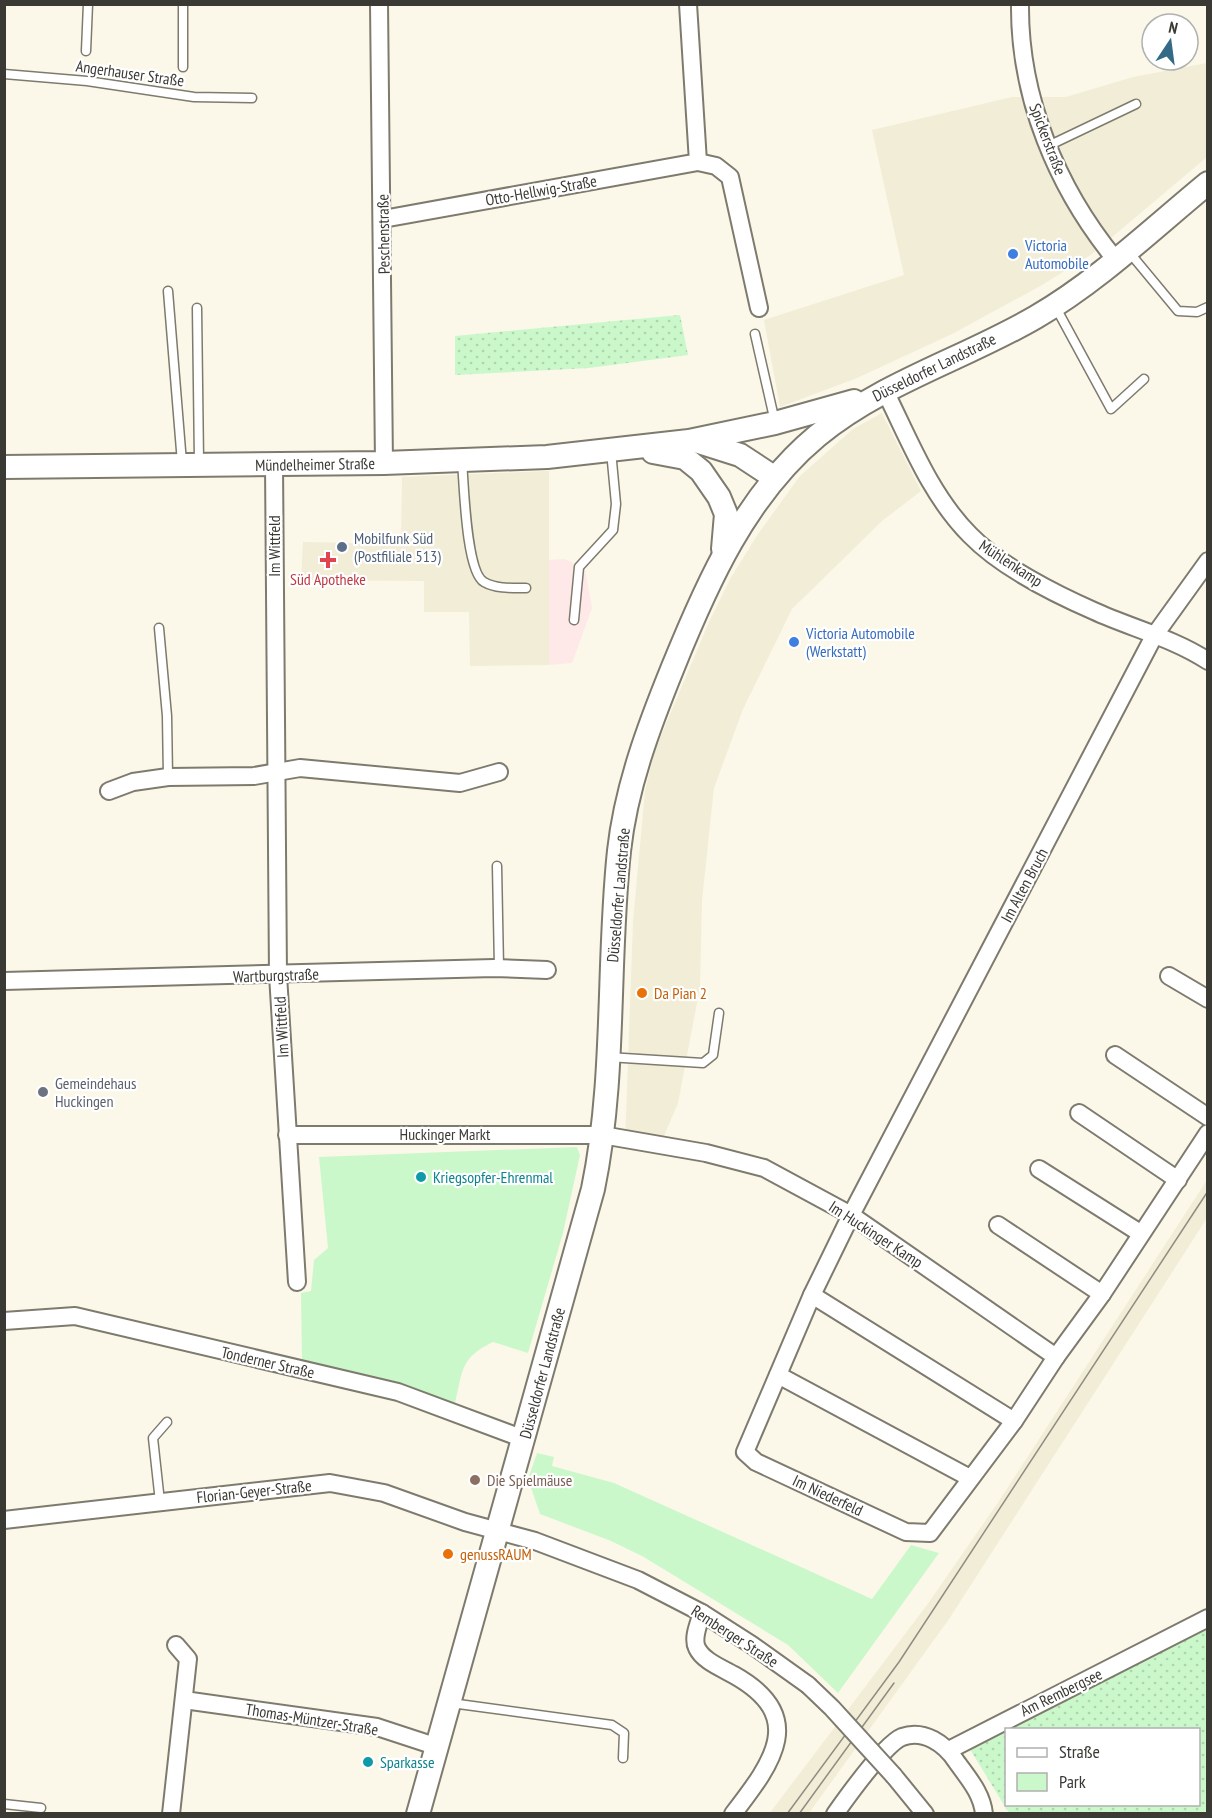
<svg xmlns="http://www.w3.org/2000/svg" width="1212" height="1818" font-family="'PT Sans Narrow',sans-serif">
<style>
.built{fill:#f1edd6}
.industrial{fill:#fee8e8}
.grass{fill:url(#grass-dots);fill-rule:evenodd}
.park{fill:#cbf8ca}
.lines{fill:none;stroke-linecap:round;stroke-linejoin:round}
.lane-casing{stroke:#7e7b6e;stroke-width:11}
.street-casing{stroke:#7e7b6e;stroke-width:20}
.secondary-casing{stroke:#7e7b6e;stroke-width:26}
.lane{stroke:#fff;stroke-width:8}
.street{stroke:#fff;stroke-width:16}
.secondary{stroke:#fff;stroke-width:22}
.tram{stroke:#8e8c83;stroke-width:1.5}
.street-bridge-casing{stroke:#7e7b6e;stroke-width:20;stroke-linecap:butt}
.street-bridge{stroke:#fff;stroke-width:16}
.shop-dot{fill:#3f7fe0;stroke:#fff;stroke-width:2}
.service-dot{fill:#5c6f8a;stroke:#fff;stroke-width:2}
.health-dot{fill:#e0444e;stroke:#fff;stroke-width:2}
.food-dot{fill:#e8710a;stroke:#fff;stroke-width:2}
.worship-dot{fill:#6b7280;stroke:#fff;stroke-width:2}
.culture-dot{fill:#0f9aa8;stroke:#fff;stroke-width:2}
.education-dot{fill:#8d6e63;stroke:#fff;stroke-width:2}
.labels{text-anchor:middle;stroke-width:4.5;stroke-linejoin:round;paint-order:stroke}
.street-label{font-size:16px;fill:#3a3934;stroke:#fff}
.shop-label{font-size:16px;fill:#366cbe;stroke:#fff;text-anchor:start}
.service-label{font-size:16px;fill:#4e5e75;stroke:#fff;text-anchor:start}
.health-label{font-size:16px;fill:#be3a42;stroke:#fff}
.food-label{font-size:16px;fill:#c56008;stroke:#fff;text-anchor:start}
.worship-label{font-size:16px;fill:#5b616d;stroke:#fff;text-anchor:start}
.culture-label{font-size:16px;fill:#0d838f;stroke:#fff;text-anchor:start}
.education-label{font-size:16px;fill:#785e54;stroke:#fff;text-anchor:start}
</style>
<defs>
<pattern id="grass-dots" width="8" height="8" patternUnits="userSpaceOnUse" patternTransform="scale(1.5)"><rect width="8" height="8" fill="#cbf8ca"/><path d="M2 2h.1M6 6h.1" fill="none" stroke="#afd5ae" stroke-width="1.8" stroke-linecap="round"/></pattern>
</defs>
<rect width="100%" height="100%" fill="#fbf8e9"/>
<g class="built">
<path d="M1207,63V157L1092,254L1042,285L952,334L857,378L780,407L764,320L904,275L872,130L1012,97H1066L1133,77Z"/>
<path d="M882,413L921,491L882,521L792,609L743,709L714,788L702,900L700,987L678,1103L658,1150L625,1144L633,922L645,791L655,750L709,622L730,579L758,534L800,476L853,429Z"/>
<path d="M549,471V665L470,666L469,612H424V581L301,580L303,542L401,544L402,477Z"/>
<path d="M1207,1180V1218L949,1619L809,1813L769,1814L927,1605L997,1504Z"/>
</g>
<path class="industrial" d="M565,559L585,569L592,608L572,663L549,665V560Z"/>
<g class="grass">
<path d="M680,315L688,355L589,368L455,375V336Z"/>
<path d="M1207,1622V1813H1010L1007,1810L968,1746ZM1006,1730H1198V1804H1006Z"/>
</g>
<g class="park">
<path d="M577,1147L580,1155L563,1233L528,1353L493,1342C460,1358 463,1370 455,1403L330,1371L302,1361L301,1293L311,1291L314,1260L328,1248L319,1157Z"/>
<path d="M537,1453L554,1457L552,1466L614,1483L872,1599L911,1545L939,1553L838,1693L788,1645L642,1556L611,1541L540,1514L528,1479Z"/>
</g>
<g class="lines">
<g class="lane-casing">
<g id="lane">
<path d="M183,4V67"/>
<path d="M86,51L88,4"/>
<path d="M4,74L87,81L194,97L252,98"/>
<path d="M1048,146L1136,104"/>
<path d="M1129,252L1178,311L1197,312L1208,307"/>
<path d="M168,291L182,463"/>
<path d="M1055,306L1111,409L1144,379"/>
<path d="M197,308L199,462"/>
<path d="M755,334L775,422"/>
<path d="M462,461C464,484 466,572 484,582C496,589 513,588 526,588"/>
<path d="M574,620L579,567L613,530L616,504L611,451"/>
<path d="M159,628L167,716L168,777"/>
<path d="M497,866L499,968"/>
<path d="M608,1057L703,1063L713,1055L719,1013"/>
<path d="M160,1502L153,1438L167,1422"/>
<path d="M451,1703L612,1725L624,1733L623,1758"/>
<path d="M4,1804L41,1808"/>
</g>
</g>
<g class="street-casing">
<g id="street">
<path d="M379,4L384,463"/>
<path d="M1020,4C1019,97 1057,188 1115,259"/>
<path d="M698,162L716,166L730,177L759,308"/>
<path d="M383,219L698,162L688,4"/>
<path d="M884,389C909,439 930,495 970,535C1000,566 1055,594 1094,611C1131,628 1173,638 1208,661"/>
<path d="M274,464L278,975L297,1282"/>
<path d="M109,791L133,782L168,777L254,776L300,768L460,783L499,772"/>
<path d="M1169,976L1208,999"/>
<path d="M4,981L494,968L547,970"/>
<path d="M1115,1055L1208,1117"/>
<path d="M1079,1113L1178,1180"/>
<path d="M287,1135H602L706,1153L764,1168L851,1215L1056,1357L1102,1294L1208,1133"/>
<path d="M1039,1169L1140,1233"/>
<path d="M998,1225L1102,1294"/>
<path d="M812,1295L1014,1421"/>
<path d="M4,1321L75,1316L398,1392L524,1439"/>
<path d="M1056,1357L1014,1421L930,1533L906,1532L756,1462L745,1452L812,1295L851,1215L1154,636L1208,561"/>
<path d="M778,1375L970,1478"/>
<path d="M4,1520L330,1483L384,1493L465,1522L535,1541L638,1580L702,1613L752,1645L808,1685"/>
<path d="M702,1613C699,1623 692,1638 697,1648C703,1661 722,1668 734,1675C807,1716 774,1761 733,1814"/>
<path d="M184,1700L377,1727L438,1747"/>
<path d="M949,1750L1208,1618"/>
<path d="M894,1776L925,1814"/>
<path d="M171,1814L188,1659L176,1645"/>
<path d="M835,1814C847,1797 885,1744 902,1737C924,1729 945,1744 956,1761C968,1778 982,1793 984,1814"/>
</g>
</g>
<g class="secondary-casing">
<g id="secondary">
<path d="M699,442L740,455L775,478"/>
<path d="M653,452L685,458L701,471L719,497L726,514L723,549"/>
<path d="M4,467L384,463L547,457L689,441L775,423L854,401"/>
<path d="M418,1814L593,1189C616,1078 607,963 619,851C626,787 649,726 673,667C707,583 746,495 817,436C883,382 964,359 1036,317C1098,281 1152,229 1208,183"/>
</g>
</g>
<use href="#lane" class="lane"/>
<use href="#street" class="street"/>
<use href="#secondary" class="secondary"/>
<g class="tram">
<path d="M787,1814L899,1662L1208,1191"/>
<path d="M799,1814L894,1683"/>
</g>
<g class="street-bridge-casing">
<path id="street-bridge" d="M808,1685L832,1708L894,1776"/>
</g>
<use href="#street-bridge" class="street-bridge"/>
</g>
<g class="shop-dot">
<circle cx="1013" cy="254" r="6"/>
<circle cx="794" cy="642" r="6"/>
</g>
<circle class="service-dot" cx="342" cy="547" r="6"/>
<path class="health-dot" d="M325 551h6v6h6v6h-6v6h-6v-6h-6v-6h6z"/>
<g class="food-dot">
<circle cx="642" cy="993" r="6"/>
<circle cx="448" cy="1554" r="6"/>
</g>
<circle class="worship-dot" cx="43" cy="1092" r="6"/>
<g class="culture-dot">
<circle cx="421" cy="1177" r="6"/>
<circle cx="368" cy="1762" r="6"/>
</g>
<circle class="education-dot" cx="475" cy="1480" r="6"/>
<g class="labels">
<g class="street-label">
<text transform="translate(130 73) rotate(8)" y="6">Angerhauser Straße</text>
<text transform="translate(1048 139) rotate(69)" y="6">Spickerstraße</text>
<text transform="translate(541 190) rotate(-10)" y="6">Otto-Hellwig-Straße</text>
<text transform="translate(383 234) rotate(-91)" y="6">Peschenstraße</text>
<text transform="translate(934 367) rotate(-26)" y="6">Düsseldorfer Landstraße</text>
<text transform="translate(315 464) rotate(-1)" y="6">Mündelheimer Straße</text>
<text transform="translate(274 546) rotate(-90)" y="6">Im Wittfeld</text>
<text transform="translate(1011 563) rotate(33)" y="6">Mühlenkamp</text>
<text transform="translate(1024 885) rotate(-62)" y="6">Im Alten Bruch</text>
<text transform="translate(618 895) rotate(-85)" y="6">Düsseldorfer Landstraße</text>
<text transform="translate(276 975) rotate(-2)" y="6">Wartburgstraße</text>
<text transform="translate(281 1027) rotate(-93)" y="6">Im Wittfeld</text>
<text x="445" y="1140">Huckinger Markt</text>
<text transform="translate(876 1234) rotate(33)" y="6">Im Huckinger Kamp</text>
<text transform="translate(268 1362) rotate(13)" y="6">Tonderner Straße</text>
<text transform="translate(542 1373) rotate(-75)" y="6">Düsseldorfer Landstraße</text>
<text transform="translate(254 1491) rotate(-6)" y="6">Florian-Geyer-Straße</text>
<text transform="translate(828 1495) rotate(25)" y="6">Im Niederfeld</text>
<text transform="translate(735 1636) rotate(33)" y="6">Remberger Straße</text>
<text transform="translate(1061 1692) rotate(-26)" y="6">Am Rembergsee</text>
<text transform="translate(312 1719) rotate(9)" y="6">Thomas-Müntzer-Straße</text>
</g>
<g class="shop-label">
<text x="1025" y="251">Victoria<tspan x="1025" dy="18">Automobile</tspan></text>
<text x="806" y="639">Victoria Automobile<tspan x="806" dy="18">(Werkstatt)</tspan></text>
</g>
<g class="service-label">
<text x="354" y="544">Mobilfunk Süd<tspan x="354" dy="18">(Postfiliale 513)</tspan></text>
</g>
<g class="health-label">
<text x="328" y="585">Süd Apotheke</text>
</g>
<g class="food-label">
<text x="654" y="999">Da Pian 2</text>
<text x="460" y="1560">genussRAUM</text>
</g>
<g class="worship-label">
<text x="55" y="1089">Gemeindehaus<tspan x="55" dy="18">Huckingen</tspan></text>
</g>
<g class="culture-label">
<text x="433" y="1183">Kriegsopfer-Ehrenmal</text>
<text x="380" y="1768">Sparkasse</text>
</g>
<g class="education-label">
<text x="487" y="1486">Die Spielmäuse</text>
</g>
</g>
<rect width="1212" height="1818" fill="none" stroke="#3a3934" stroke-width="12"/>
<rect x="1005" y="1728" width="195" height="78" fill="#ffffff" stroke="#b0b0ae" stroke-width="1.5"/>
<rect x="1017" y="1748" width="30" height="9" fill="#ffffff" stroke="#b0b0ae" stroke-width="1.5"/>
<text x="1059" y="1758" font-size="18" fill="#3a3934">Straße</text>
<rect x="1017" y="1773" width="30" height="18" fill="#cbf8ca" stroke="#b0b0ae" stroke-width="1.5"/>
<text x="1059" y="1788" font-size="18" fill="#3a3934">Park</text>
<g transform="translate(1170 42) rotate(13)"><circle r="28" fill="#ffffff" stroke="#b0b0ae" stroke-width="1.5"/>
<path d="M0-4.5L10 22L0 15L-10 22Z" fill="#356a86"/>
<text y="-9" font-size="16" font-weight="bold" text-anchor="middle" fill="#3a3934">N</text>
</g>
</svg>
